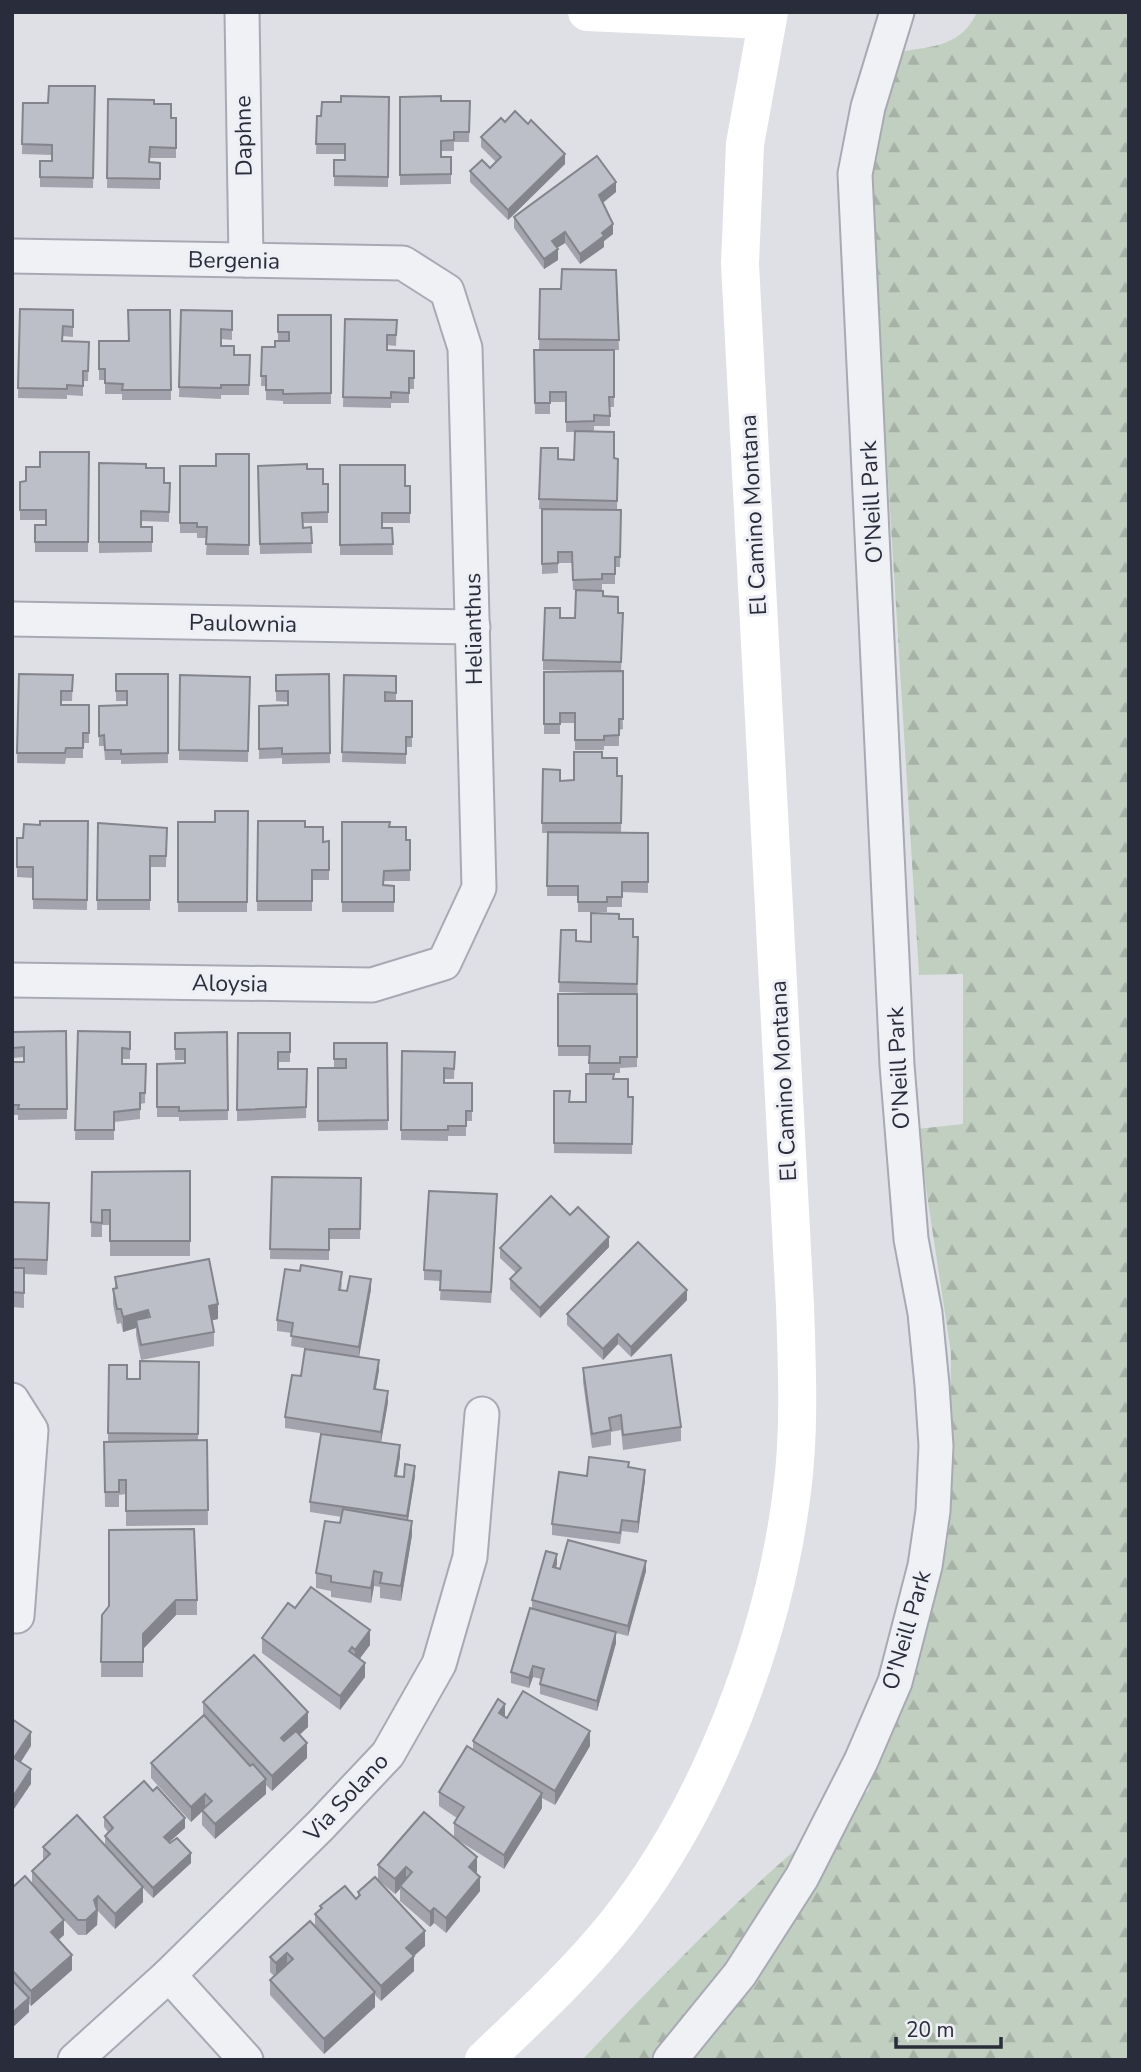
<svg xmlns="http://www.w3.org/2000/svg" width="1141" height="2072" font-family="'Nunito Sans',sans-serif">
<style>
.forest{fill:url(#forest-firs)}
.lines{fill:none;stroke-linecap:round;stroke-linejoin:round}
.street-casing{stroke:#a8aab3;stroke-width:37}
.street{stroke:#f0f1f5;stroke-width:33}
.secondary{stroke:#fff;stroke-width:38}
.wall{fill:#a2a3ac}
.shaded-wall{fill:#84858c}
.building{fill:#bcbec8;stroke:#84858c;stroke-width:2}
.labels{text-anchor:middle;stroke-width:6;stroke-linejoin:round;paint-order:stroke}
.street-label{font-size:23px;fill:#292c3b;stroke:#edeff4}
</style>
<defs>
<pattern id="forest-firs" width="22" height="20" patternUnits="userSpaceOnUse" patternTransform="scale(1.75)"><rect width="22" height="20" fill="#c1cfc0"/><path d="M5 1l3.5 6h-7zM16 11l3.5 6h-7z" fill="#a6b2a6"/></pattern>
</defs>
<rect width="100%" height="100%" fill="#dee0e6"/>
<path class="forest" d="M977,12H1129V2060H582C670,1968 766,1867 868,1791L948,1540L951,1353L917,1129L963,1124V974L919,975L869,173L899,52C933,46 961,47 977,12Z"/>
<g class="lines">
<g class="street-casing">
<g id="street">
<path d="M242,12L246,260"/>
<path d="M12,256L403,263L447,291L465,348L479,888L444,963L372,985L12,980"/>
<path d="M12,619L473,627"/>
<path d="M12,1400L31,1430L17,1616"/>
<path d="M169,1975L246,2060"/>
<path d="M75,2060L169,1975L321,1825L388,1754L439,1664L470,1557L482,1414"/>
<path d="M670,2060L740,1974L802,1877L861,1761L895,1682L925,1566L933,1511L936,1446L932,1385L925,1313L911,1239L897,1065L855,174L868,107L897,12"/>
</g>
</g>
<use href="#street" class="street"/>
<g class="secondary">
<path d="M587,12L766,20"/>
<path d="M484,2060C530,2016 577,1973 617,1923C709,1808 774,1637 792,1491C800,1430 797,1367 795,1306L740,264L745,144L769,12"/>
</g>
</g>
<g class="wall">
<path d="M95,86L93,188L40,187V161H52V155L22,154L23,103H48Z"/>
<path d="M389,97L388,187L334,186V160H345V154H316L317,116H321L341,102Z"/>
<path d="M400,97L441,101H470L469,142H454V151H441V157H451V184L400,185Z"/>
<path d="M108,99L154,104L171,118H176V158H150L149,162L160,163V189L107,188Z"/>
<path d="M505,122L528,124L565,164L508,220L470,182V171L490,168L496,162L481,147V137Z"/>
<path d="M616,192L602,203L613,234L604,241V247L580,264L565,243L557,248L558,260L544,269L514,228V217Z"/>
<path d="M616,270L619,350H614V407H610V426H594V431L614,458L618,459L617,510H621L620,567H615V584H602V590H573L572,563H558V573L542,574V509H562H539L541,448L558,459L574,460L575,432H566V402H550V414H535L534,350H583L539,349L540,289H561Z"/>
<path d="M20,309L73,310V337L63,336V341L89,342L88,381H83V396L67,395V399L18,398Z"/>
<path d="M170,310L171,400H122V394H105V380H99V341H129Z"/>
<path d="M181,310L232,311V340L221,339V346L234,355H250L249,395H221V399L179,397Z"/>
<path d="M278,315H331V404H283V401L266,400V386H261L262,347H275L278,341Z"/>
<path d="M345,319L397,320L396,346L387,345V350L414,351V389H409V403H391V408L343,407Z"/>
<path d="M89,452L88,552H35V525H46V520H20V482L26,481L40,467Z"/>
<path d="M249,454V555H206L207,538H197V533H180V466H216Z"/>
<path d="M99,463L146,468L164,483H170L169,522L141,521V527H152V552L99,553Z"/>
<path d="M340,465L405,486H410V523H382V528H392L393,555H340Z"/>
<path d="M258,466L307,469L323,484H328V523H303V528L311,527L312,553L260,554Z"/>
<path d="M603,596L618,613H623L621,671L623,729L619,730V746H604V750H575V723H560V734H544V672L599,671L543,670V660L560,618H575Z"/>
<path d="M19,674L73,675L72,701H61V705H89V743H83V758H66L65,764L17,763Z"/>
<path d="M116,674H168V763L121,764V760H105L104,746H99V706L127,705V701H116Z"/>
<path d="M329,674L330,763L282,764V758L259,759V706L288,705V702L276,701V675Z"/>
<path d="M180,675L250,677L248,762L179,760Z"/>
<path d="M344,675L396,676V701H412V747H406V764L342,762Z"/>
<path d="M602,758L617,776H622L621,833H648V893L622,892V907H607V912H578V896H547L548,833H542L543,769L560,781L574,780Z"/>
<path d="M248,811L247,912H178V822H215Z"/>
<path d="M88,821L87,910L33,909V878L17,877V838H23L40,825Z"/>
<path d="M258,821L305,827L323,842L329,841V880H312V911H257Z"/>
<path d="M342,822L390,827L406,840H410V881H384V885L394,886V912H342Z"/>
<path d="M98,823L167,828L166,867H150V910H97Z"/>
<path d="M619,919L633,937H638L637,1067L620,1068V1073H589V1056H558V994H623L559,992L561,930L576,941L591,942Z"/>
<path d="M66,1031L67,1119L18,1120V1115H12V1062H24V1057L13,1058V1032Z"/>
<path d="M78,1031L130,1032V1059H122V1064H146L145,1103L140,1104V1119L114,1122V1140H75Z"/>
<path d="M227,1032L228,1120L179,1121V1117H157V1064L185,1063V1060H175V1033Z"/>
<path d="M238,1033H290V1062H278V1069H307L306,1118L237,1121Z"/>
<path d="M334,1043H387L388,1130L318,1131V1068H334Z"/>
<path d="M402,1051L455,1052L454,1079H444V1083H472V1121H466V1136H448V1141L401,1140Z"/>
<path d="M614,1079L628,1097H633L632,1154L554,1153V1091L570,1102H586Z"/>
<path d="M190,1171V1256H110V1225H102V1237H91L92,1172Z"/>
<path d="M272,1177L361,1178L360,1239H329V1260L270,1259Z"/>
<path d="M12,1202L49,1218L47,1275L24,1274V1308L12,1307Z"/>
<path d="M497,1205L491,1303L440,1300L441,1281L424,1280V1270Z"/>
<path d="M570,1215L609,1247L540,1318L510,1289V1279L516,1273L500,1258V1248Z"/>
<path d="M115,1277L218,1319L211,1320L214,1332V1346L141,1360L136,1335V1328L123,1332L121,1323L117,1324L113,1304V1289L115,1288Z"/>
<path d="M342,1282L341,1291H347L371,1289L359,1357L291,1346L292,1333L277,1331V1320Z"/>
<path d="M687,1300L631,1357L618,1344L603,1360L567,1325V1314Z"/>
<path d="M199,1362L198,1441L207,1440L208,1525L126,1526V1494L119,1495V1507H105L104,1442L108,1441L109,1365L127,1379H140Z"/>
<path d="M583,1368L681,1427V1441L623,1450L621,1430L611,1432V1445L592,1448L583,1382Z"/>
<path d="M379,1370L375,1390L388,1402L381,1442L285,1428V1417L301,1376Z"/>
<path d="M400,1456L397,1476L404,1477L415,1476L408,1520L412,1535L401,1601L380,1598V1587L374,1586L371,1603L331,1597V1591L316,1588V1573L340,1523L342,1517L310,1512V1502Z"/>
<path d="M629,1468L645,1480L638,1533L622,1531L620,1544L552,1535V1524L587,1476Z"/>
<path d="M109,1530L197,1600V1615H176L143,1649V1677H101L102,1615L109,1606Z"/>
<path d="M557,1564L556,1568L560,1569L646,1571L628,1636L616,1633V1643L597,1711L540,1694V1684L541,1679L533,1677L529,1688L511,1683V1672L532,1609V1600Z"/>
<path d="M295,1608L370,1645L359,1659L365,1677L340,1710L262,1653V1638Z"/>
<path d="M203,1702L308,1727L299,1735L307,1758L272,1791L266,1785V1794L215,1839L202,1825V1811L191,1822L151,1778V1763L203,1716Z"/>
<path d="M505,1717L590,1746L555,1805L542,1798V1808L504,1869L456,1839L477,1872L476,1873L480,1891L446,1933L434,1923L430,1927L400,1901V1889L395,1894L378,1880V1865L454,1838V1823L457,1818L439,1806V1792L473,1750V1741Z"/>
<path d="M104,1817L185,1828L169,1842L191,1863L153,1898L143,1888V1902L115,1929L98,1911L97,1925L86,1935H78L64,1920V1935L58,1940L72,1970L31,2006L29,2004V2012L12,2028V1888L32,1884V1871L43,1861V1847L105,1845V1836L108,1832L104,1827Z"/>
<path d="M358,1892L425,1946L414,1956V1971L381,2001L375,1995V2007L324,2054L270,1995V1980L274,1976L270,1972V1957L315,1927V1914L320,1910V1906L356,1899L358,1897Z"/>
</g>
<g class="shaded-wall">
<path d="M565,154V164L508,220V210Z"/>
<path d="M616,182V192L599,206V195Z"/>
<path d="M613,224V234L604,241V247L580,264V254L602,233Z"/>
<path d="M565,232V243L552,251V241Z"/>
<path d="M558,249V260L544,269V259Z"/>
<path d="M609,1237V1247L540,1318V1308Z"/>
<path d="M371,1279V1289L359,1357V1347Z"/>
<path d="M687,1290V1300L631,1357V1347Z"/>
<path d="M218,1304V1319L209,1321V1306Z"/>
<path d="M148,1310V1324L136,1320V1328L123,1332V1317Z"/>
<path d="M618,1334V1344L603,1360V1349Z"/>
<path d="M379,1360V1370L374,1400V1389Z"/>
<path d="M388,1391V1402L381,1442V1432Z"/>
<path d="M400,1445V1456L395,1486V1476Z"/>
<path d="M415,1466V1476L407,1526V1516Z"/>
<path d="M645,1470V1480L638,1533V1522Z"/>
<path d="M412,1521V1535L401,1601V1586Z"/>
<path d="M557,1554V1564L553,1577V1567Z"/>
<path d="M646,1561V1571L628,1636V1626Z"/>
<path d="M374,1571V1586L371,1603V1588Z"/>
<path d="M176,1600V1615L143,1649V1634Z"/>
<path d="M370,1630V1645L355,1665V1650Z"/>
<path d="M616,1632V1643L597,1711V1701Z"/>
<path d="M365,1663V1677L340,1710V1696Z"/>
<path d="M533,1666V1677L529,1688V1678Z"/>
<path d="M505,1704V1718L499,1713Z"/>
<path d="M308,1712V1727L281,1752V1738Z"/>
<path d="M590,1731V1746L555,1805V1791Z"/>
<path d="M31,1732V1746L14,1773V1758Z"/>
<path d="M307,1743V1758L272,1791V1776Z"/>
<path d="M31,1769V1784L12,1812V1798Z"/>
<path d="M266,1779V1794L215,1839V1824Z"/>
<path d="M542,1793V1808L504,1869V1855Z"/>
<path d="M205,1794V1809L191,1822V1807Z"/>
<path d="M185,1818V1828L164,1847V1837Z"/>
<path d="M191,1853V1863L153,1898V1888Z"/>
<path d="M477,1857V1872L469,1881V1867Z"/>
<path d="M406,1867V1882L400,1886V1889L395,1894V1879Z"/>
<path d="M480,1877V1891L446,1933V1918Z"/>
<path d="M143,1887V1902L115,1929V1914Z"/>
<path d="M98,1896L97,1925L86,1935V1920L94,1900Z"/>
<path d="M434,1908V1923L430,1927V1912Z"/>
<path d="M64,1920V1935L51,1947V1932Z"/>
<path d="M425,1931V1946L406,1963V1948Z"/>
<path d="M287,1953V1968L276,1978V1963Z"/>
<path d="M72,1955V1970L31,2006V1991Z"/>
<path d="M414,1956V1971L381,2001V1986Z"/>
<path d="M375,1992V2007L324,2054V2039Z"/>
<path d="M29,1998V2012L12,2028V2013Z"/>
</g>
<g class="building">
<path d="M49,86H95L93,178L40,177V161H52V145L22,144L23,103H48Z"/>
<path d="M341,96L389,97L388,177L334,176V160H345V144H316L317,116H321L322,102H341Z"/>
<path d="M441,96V101H470L469,132H454V140L441,141V157H451V174L400,175V97Z"/>
<path d="M108,99L154,100V104H171V118H176V148L150,147L149,162L160,163V179L107,178Z"/>
<path d="M515,111L528,124L531,120L565,154L508,210L470,171L482,160L490,168L501,157L481,137L501,118L505,122Z"/>
<path d="M597,156L616,182L599,195L613,224L602,233L604,236L580,254L565,232L552,241L558,249L544,259L514,217Z"/>
<path d="M562,269L616,270L619,340L539,339L540,289H561Z"/>
<path d="M20,309L73,310V327L63,326L62,341L89,342L88,371H83V386L67,385V389L18,388Z"/>
<path d="M128,310H170L171,390H122L123,384L105,383V369H99V341H129Z"/>
<path d="M181,310L232,311V330L221,329V346H234V355H250L249,385H221V388L179,387Z"/>
<path d="M278,315H331V393L283,394V390H266V376H261L262,347H275V341H289V332H278Z"/>
<path d="M345,319L397,320L396,335H387V350L414,351V378H409V393L391,392V398L343,397Z"/>
<path d="M534,350H614V397H609L610,416L594,415V421L566,422V392H550V403H535Z"/>
<path d="M575,431L614,432V458L618,459L617,501L539,499L541,448H558V459L574,460Z"/>
<path d="M40,452H89L88,542H35V525H46V510H20V482L26,481V467H40Z"/>
<path d="M216,454H249V545L206,544L207,527H197V523H180V466H216Z"/>
<path d="M99,463L146,464V468H164V483H170L169,512L141,511V527H152V542H99Z"/>
<path d="M307,464V469H323V484H328V512L302,513L303,528L311,527L312,543L260,544L258,466Z"/>
<path d="M340,465H405V486H410V513H382V528H392L393,544L340,545Z"/>
<path d="M542,509L621,510L620,557H615V574H602V579L573,580L572,552H558V563L542,564Z"/>
<path d="M576,590L603,591V596L618,597V613H623L621,662L543,660L545,608H560V618H575Z"/>
<path d="M623,671V719H619V735L604,736V740H575V713H560V724H544V672Z"/>
<path d="M19,674L73,675L72,691H61V705H89V733H83V748H66L65,753H17Z"/>
<path d="M116,674H168V753L121,754V750H105L104,735L99,736V706L127,705V691H116Z"/>
<path d="M329,674L330,753L282,754V748L259,749V706L288,705V691H276V675Z"/>
<path d="M180,675L250,677L248,751L179,750Z"/>
<path d="M344,675L396,676V693L385,692V701H412V737H406V754L342,752Z"/>
<path d="M574,752H602V758H617V776H622L621,823H542L543,769L560,770V781L574,780Z"/>
<path d="M215,811H248L247,902H178V822H215Z"/>
<path d="M40,821H88L87,900L33,899V867H17V838H23L24,824L40,825Z"/>
<path d="M258,821H305V827H323V842L329,841V870H312V901H257Z"/>
<path d="M342,822H390L389,827H406V840H410V870L384,871L383,885L394,886V902H342Z"/>
<path d="M98,823L167,828L166,856H150V900H97Z"/>
<path d="M548,832L648,833V882H622V897H607V902H578V886H547Z"/>
<path d="M591,913L619,914V919H633V937H638L637,984L559,982L561,930H576V941L591,942Z"/>
<path d="M558,994H637V1057H620V1063H589L590,1046H558Z"/>
<path d="M66,1031L67,1109H18L19,1105H12V1062H24V1047L13,1048V1032Z"/>
<path d="M78,1031L130,1032V1049L122,1048V1064H146L145,1093H140V1109L114,1112V1130H75Z"/>
<path d="M227,1032L228,1110L179,1111V1107H157V1064L185,1063V1049H175V1033Z"/>
<path d="M238,1033H290V1052H278V1069H307L306,1107L237,1110Z"/>
<path d="M334,1043H387L388,1120L318,1121V1068H346V1059H334Z"/>
<path d="M402,1051L455,1052L454,1069L444,1068V1083H472V1111H466V1126H448V1130H401Z"/>
<path d="M586,1074H614L613,1079H628V1097H633L632,1144L554,1143V1091H570L569,1102H586Z"/>
<path d="M190,1171V1241H110V1210H102V1223L91,1222L92,1172Z"/>
<path d="M272,1177L361,1178L360,1229H329V1250L270,1249Z"/>
<path d="M429,1191L497,1194L491,1292L440,1290L441,1271L424,1270Z"/>
<path d="M551,1196L570,1215L578,1207L609,1237L540,1308L510,1279L521,1268L500,1248Z"/>
<path d="M12,1202L49,1203L47,1260L13,1259V1268H24V1293L12,1292Z"/>
<path d="M638,1242L687,1290L631,1347L618,1334L603,1349L567,1314Z"/>
<path d="M209,1259L218,1304L209,1306L214,1332L141,1345L136,1320L150,1317L148,1310L123,1317L121,1309H117L113,1289L117,1288L115,1277Z"/>
<path d="M301,1265L342,1272L339,1290L347,1291L350,1276L371,1279L359,1347L291,1336L293,1323L277,1320L285,1269L300,1271Z"/>
<path d="M305,1349L379,1360L374,1389L388,1391L381,1432L285,1417L292,1375L301,1376Z"/>
<path d="M671,1355L681,1427L623,1435L621,1415L609,1418L611,1430L592,1434L583,1368Z"/>
<path d="M140,1361L199,1362L198,1434L108,1433L109,1365H127V1379H140Z"/>
<path d="M321,1434L400,1445L395,1476L404,1477L405,1464L415,1466L407,1516L310,1502Z"/>
<path d="M207,1440L208,1510L126,1511V1480H119V1492H105L104,1442Z"/>
<path d="M589,1457L629,1462L628,1467L645,1470L638,1522L622,1520L620,1533L552,1524L559,1472L587,1476Z"/>
<path d="M343,1509L412,1521L401,1586L380,1583L382,1573L374,1571L371,1588L331,1582V1576L316,1573L325,1521L340,1523Z"/>
<path d="M194,1529L197,1600H176L143,1634V1662H101L102,1615L109,1606V1530Z"/>
<path d="M568,1540L646,1561L628,1626L532,1600L546,1551L557,1554L553,1567L560,1569Z"/>
<path d="M311,1587L370,1630L355,1650L352,1647L349,1651L365,1663L340,1696L262,1638L288,1603L295,1608Z"/>
<path d="M530,1608L616,1632L597,1701L540,1684L544,1669L533,1666L529,1678L511,1672Z"/>
<path d="M254,1655L308,1712L281,1738L284,1741L296,1731L307,1743L272,1776L203,1702Z"/>
<path d="M523,1691L590,1731L555,1791L473,1741L498,1699L505,1704L499,1713L507,1718Z"/>
<path d="M204,1715L250,1766L253,1764L266,1779L215,1824L202,1810L212,1801L205,1794L191,1807L151,1763Z"/>
<path d="M12,1719L31,1732L14,1758L31,1769L12,1798Z"/>
<path d="M467,1746L542,1793L504,1855L454,1823L464,1807L439,1792Z"/>
<path d="M144,1781L153,1791L157,1787L185,1818L164,1837L170,1843L177,1838L191,1853L153,1888L105,1836L113,1828L104,1817Z"/>
<path d="M424,1812L477,1857L469,1867L480,1877L446,1918L434,1908L430,1912L400,1886L412,1872L406,1867L395,1879L378,1865Z"/>
<path d="M77,1815L143,1887L115,1914L98,1896L94,1900L97,1910L86,1920H78L32,1871L50,1854L43,1847Z"/>
<path d="M25,1876L64,1920L51,1932L72,1955L31,1991L12,1970V1888Z"/>
<path d="M375,1877L425,1931L406,1948L414,1956L381,1986L315,1914L322,1908L320,1906L345,1886L356,1899L360,1895L358,1892Z"/>
<path d="M310,1921L375,1992L324,2039L270,1980L293,1959L287,1953L276,1963L270,1957Z"/>
<path d="M12,1980L29,1998L12,2013Z"/>
</g>
<g class="labels">
<g class="street-label">
<text transform="translate(243 136) rotate(-91)" y="8">Daphne</text>
<text transform="translate(234 260) rotate(1)" y="8">Bergenia</text>
<text transform="translate(871 502) rotate(-93)" y="8">O'Neill Park</text>
<text transform="translate(753 515) rotate(-93)" y="8">El Camino Montana</text>
<text transform="translate(243 623) rotate(1)" y="8">Paulownia</text>
<text transform="translate(473 629) rotate(-91)" y="8">Helianthus</text>
<text transform="translate(230 983) rotate(1)" y="8">Aloysia</text>
<text transform="translate(898 1068) rotate(-93)" y="8">O'Neill Park</text>
<text transform="translate(783 1081) rotate(-93)" y="8">El Camino Montana</text>
<text transform="translate(906 1630) rotate(-74)" y="8">O'Neill Park</text>
<text transform="translate(346 1797) rotate(-47)" y="8">Via Solano</text>
</g>
</g>
<rect width="1141" height="2072" fill="none" stroke="#292c3b" stroke-width="28"/>
<path d="M896 2037v10h105v-10" fill="none" stroke="#292c3b" stroke-width="3.5"/>
<text x="906" y="2037" font-size="21" fill="#292c3b" stroke="#edeff4" stroke-width="5" paint-order="stroke">20 m</text>
</svg>
